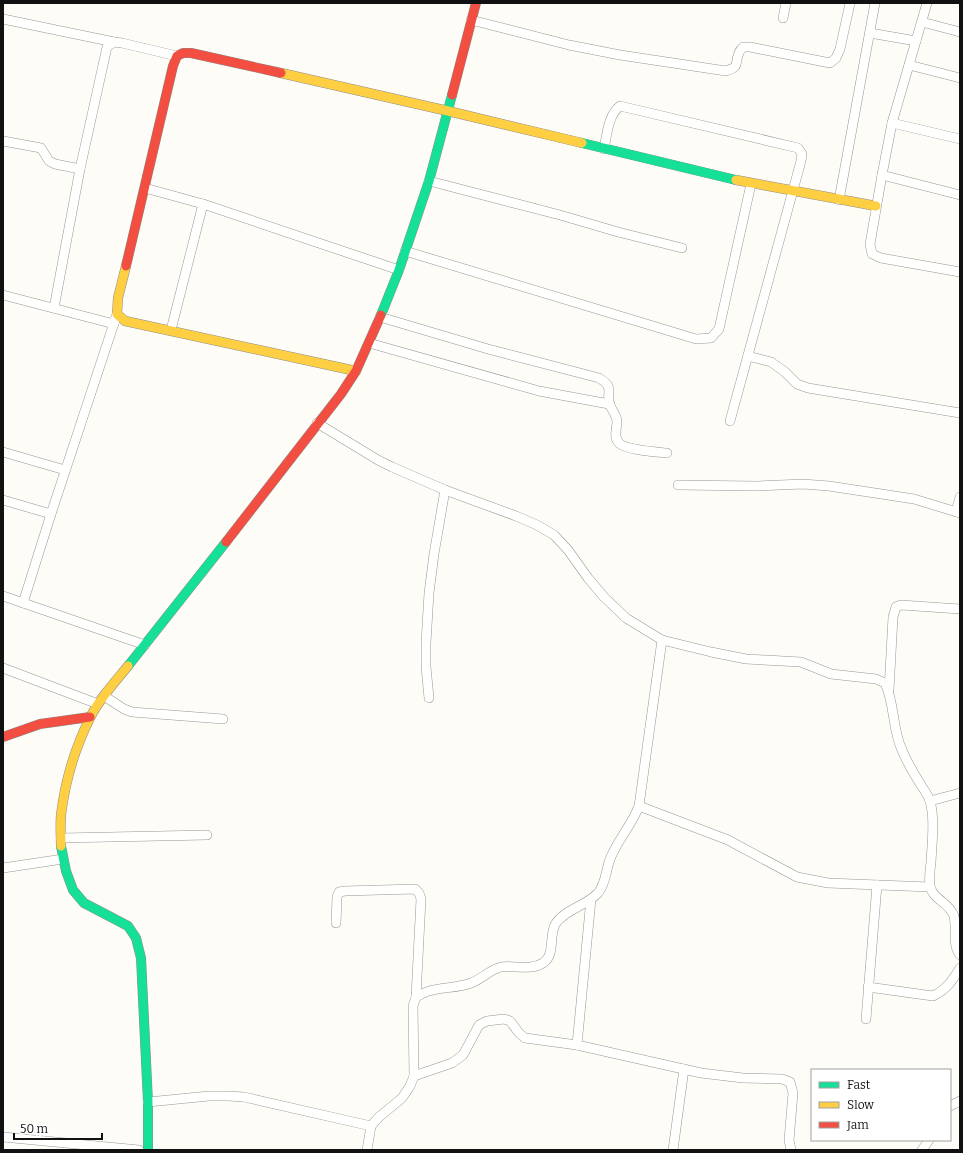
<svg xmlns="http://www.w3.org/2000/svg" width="963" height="1153" font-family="Bitter,serif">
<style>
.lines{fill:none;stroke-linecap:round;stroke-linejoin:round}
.street-casing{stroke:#979795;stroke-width:10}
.fast-casing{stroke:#8e8d8b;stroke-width:10}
.slow-casing{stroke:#8e8d8b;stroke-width:10}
.jam-casing{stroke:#8e8d8b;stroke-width:10}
.street{stroke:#fffffe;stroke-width:9}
.fast{stroke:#16e098;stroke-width:9}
.slow{stroke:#ffcf43;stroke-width:9}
.jam{stroke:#f24e42;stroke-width:9}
</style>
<rect width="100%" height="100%" fill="#fdfcf7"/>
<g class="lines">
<g class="street-casing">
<g id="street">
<path d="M927,3L892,123L882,175L870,244L872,254L881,258L960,272"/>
<path d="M783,18L786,3"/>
<path d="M3,19L114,42"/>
<path d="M471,20L569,45L620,55L726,71C741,66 734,64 739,53C739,51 742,49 743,47H750L830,63L836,58L840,49L850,3"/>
<path d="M922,22L960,32"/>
<path d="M870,33L916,41"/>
<path d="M909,65L960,78"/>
<path d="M892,123L960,139"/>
<path d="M3,141L41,148L49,161L55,164L80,169"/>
<path d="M604,149C607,135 608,115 620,106L798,148L802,154L801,161L730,421"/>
<path d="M882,175L960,195"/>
<path d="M429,181L560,215L618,232L682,248"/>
<path d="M145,188L203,204L399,270"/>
<path d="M839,200L875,3"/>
<path d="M405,251L696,339L711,338L719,329L751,184"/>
<path d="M3,295L114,324"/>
<path d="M54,308L80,169L107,47L114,42L122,43L177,56"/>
<path d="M380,317L488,349L599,378C616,388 605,393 610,405C612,411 617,415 617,422C617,429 613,437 619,443C626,450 657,452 667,453"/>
<path d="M171,330L203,204"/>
<path d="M369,343L539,391L609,404"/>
<path d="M748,356L771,362L785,372L797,384L808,388L960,413"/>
<path d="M317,423L378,460L392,467L445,490L516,516L537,525L554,535L568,550L588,578L604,597L626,618L662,640L711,652L746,659L801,662L831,674L876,679L885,683C895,704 892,729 902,750C907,762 914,774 921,785C924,790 928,795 930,801C935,819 932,843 931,862C930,869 929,878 930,886C933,900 949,902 954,916C957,928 952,945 960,955"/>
<path d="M3,452L65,470"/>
<path d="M678,485L756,486L803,484L829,486L914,499L960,513"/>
<path d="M3,500L51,514"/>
<path d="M956,512L960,497"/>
<path d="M3,596L145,645"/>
<path d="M23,603L51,514L117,314"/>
<path d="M3,668L98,704"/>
<path d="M889,690L893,617L896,607L901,605L960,609"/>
<path d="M104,696L124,709L132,712L223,719"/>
<path d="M429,698L426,667V643L429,593L434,554L445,490"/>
<path d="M930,801L960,793"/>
<path d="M639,806L728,840L797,877L828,883L930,887"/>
<path d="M61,838L207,835"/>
<path d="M3,868L63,859"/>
<path d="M336,923L337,897L339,892L345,891L415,889L419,893L421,899L416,997"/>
<path d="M868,987L933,996C947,989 952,981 960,968"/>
<path d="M866,1019L877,885"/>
<path d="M577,1045L591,899"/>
<path d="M414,1076L452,1063L463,1055L479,1025L487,1021L504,1019L510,1021L519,1033L525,1038L577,1045L701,1073L743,1078L782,1079L790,1082L793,1093L789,1140L791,1150"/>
<path d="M148,1102L209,1096H228L244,1097L371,1126"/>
<path d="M950,1106L960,1101"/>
<path d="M3,1137L139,1150"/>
<path d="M367,1150L371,1126L379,1117L402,1098L410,1086L414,1076L413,1006L416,997C420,995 425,992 429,991C443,987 458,988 471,983C482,979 489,970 501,967C514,965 531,971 543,963C556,955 548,935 556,923C566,909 586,906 598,893C605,885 606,872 609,862C616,841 631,827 639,806L662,640"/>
<path d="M673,1150L684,1069"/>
<path d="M922,1150L929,1140"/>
</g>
</g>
<g class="fast-casing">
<g id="fast">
<path d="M582,143L736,180"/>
<path d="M381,315L399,270L429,181L452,95"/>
<path d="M128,666L226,542"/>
<path d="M61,846L66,871L73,890L84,903L128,926L136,938L141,958L148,1102V1150"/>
</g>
</g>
<g class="slow-casing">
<g id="slow">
<path d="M281,73L448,111L582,143"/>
<path d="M736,180L876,206"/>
<path d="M126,266L118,298L117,314L125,321L356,371"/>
<path d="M61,846C61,836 60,825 61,815C65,782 75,748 90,718C99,699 115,682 128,666"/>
</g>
</g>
<g class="jam-casing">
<g id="jam">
<path d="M452,95L476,3"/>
<path d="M126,266L173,66L177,56L183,53H191L281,73"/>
<path d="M226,542L341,394L356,371L381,315"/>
<path d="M3,737L40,724L90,717"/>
</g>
</g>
<use href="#street" class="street"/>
<use href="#fast" class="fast"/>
<use href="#slow" class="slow"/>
<use href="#jam" class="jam"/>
</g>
<rect width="963" height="1153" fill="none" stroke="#111111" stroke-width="8"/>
<rect x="811" y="1069" width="140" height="72" fill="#ffffff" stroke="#a0a0a0"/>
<rect x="819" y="1082" width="20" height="6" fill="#16e098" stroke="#a0a0a0"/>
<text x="847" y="1089" font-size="12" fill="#111111">Fast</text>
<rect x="819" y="1102" width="20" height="6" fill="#ffcf43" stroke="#a0a0a0"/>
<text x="847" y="1109" font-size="12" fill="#111111">Slow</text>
<rect x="819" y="1122" width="20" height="6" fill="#f24e42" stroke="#a0a0a0"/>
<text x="847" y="1129" font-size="12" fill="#111111">Jam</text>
<path d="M14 1133v6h88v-6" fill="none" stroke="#111111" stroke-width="2"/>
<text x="20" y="1133" font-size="12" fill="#111111" stroke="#ffffff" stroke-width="3" paint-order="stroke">50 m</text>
</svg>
